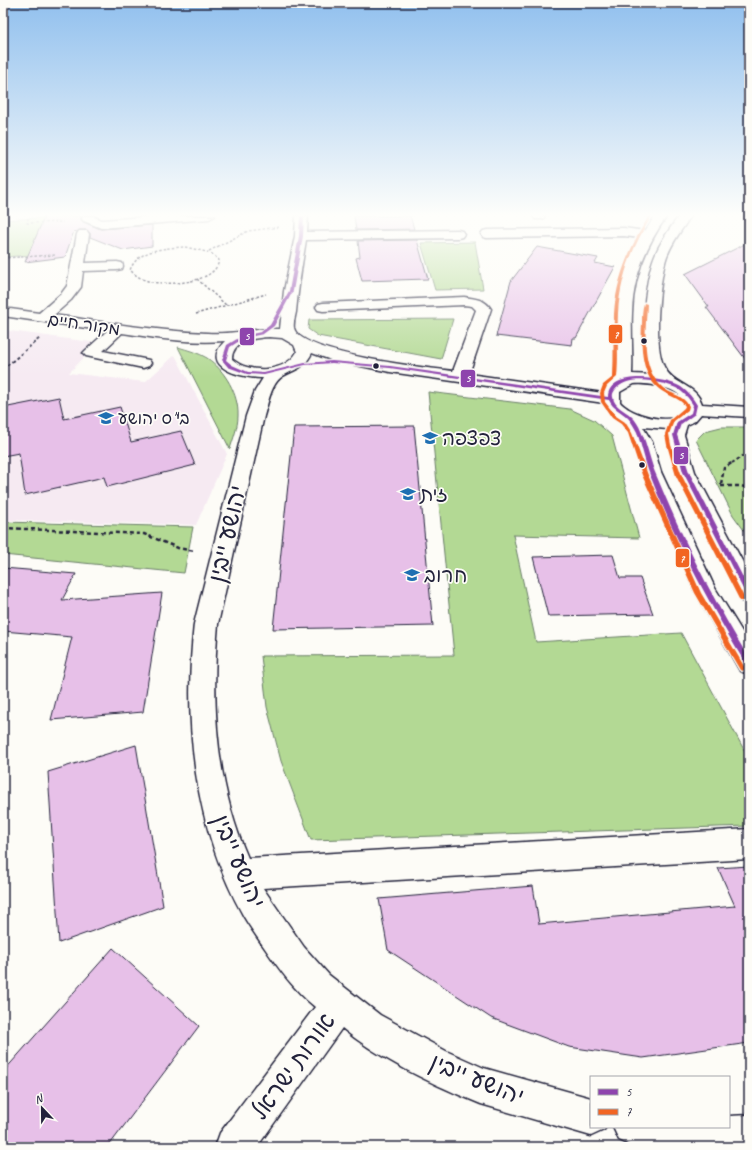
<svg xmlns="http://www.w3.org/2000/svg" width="752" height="1150" font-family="Caveat,'Playpen Sans Hebrew',sans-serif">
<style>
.built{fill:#f6eaf2}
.green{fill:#b3d994;stroke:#6a7e68}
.building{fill:#e7c0e8;stroke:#22223b}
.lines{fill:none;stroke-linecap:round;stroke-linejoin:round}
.minor-casing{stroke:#22223b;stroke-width:3}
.path-far2{stroke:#22223b;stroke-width:1.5;stroke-dasharray:2.5 2;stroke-linecap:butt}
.path-far1{stroke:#22223b;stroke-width:2;stroke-dasharray:3 2.5;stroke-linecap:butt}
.path{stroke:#22223b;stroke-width:2.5;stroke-dasharray:4 3;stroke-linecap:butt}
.minor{fill:#fdfcf7;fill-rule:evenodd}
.bus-1-casing{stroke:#fdfcf7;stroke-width:3}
.bus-2-casing{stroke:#fdfcf7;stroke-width:3}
.bus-1{fill:#8e44ad;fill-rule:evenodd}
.bus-2{fill:#f26522;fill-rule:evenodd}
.bus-dot{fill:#22223b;stroke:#fdfcf7;stroke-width:1.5}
.labels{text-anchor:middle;stroke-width:3.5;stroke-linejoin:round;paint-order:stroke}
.far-street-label{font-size:17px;fill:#22223b;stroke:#fdfcf7}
.far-poi-label{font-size:17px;fill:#22223b;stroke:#fdfcf7;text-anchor:start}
.poi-label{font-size:20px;fill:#22223b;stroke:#fdfcf7;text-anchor:start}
.near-street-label{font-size:24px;fill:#22223b;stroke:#fdfcf7}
.line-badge{stroke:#fdfcf7;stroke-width:1.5}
.badge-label{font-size:11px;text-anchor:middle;font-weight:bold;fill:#fff}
</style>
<rect width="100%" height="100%" fill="#fdfcf7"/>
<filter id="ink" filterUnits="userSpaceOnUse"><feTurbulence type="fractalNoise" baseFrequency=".025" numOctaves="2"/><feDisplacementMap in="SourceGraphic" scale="8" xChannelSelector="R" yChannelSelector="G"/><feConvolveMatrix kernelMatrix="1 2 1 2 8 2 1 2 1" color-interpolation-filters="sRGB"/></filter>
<g filter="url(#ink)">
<path class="built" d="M3,330L98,343L69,373L145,382L175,355L227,454L196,525L3,520Z"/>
<g class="green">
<path d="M71,216L60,253L3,257V224L4,220Z"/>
<path d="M475,242L483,289L435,290L421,243Z"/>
<path d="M453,319L441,359L318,336L308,329L309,320Z"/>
<path d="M178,347C188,350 199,353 207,358C225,370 239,395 238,416C238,427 233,439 230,449Z"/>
<path d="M428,392L570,409L594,420L612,436L639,538L513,535L536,642L681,633L749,759V826L311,840L281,761L267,707L261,656L454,655Z"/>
<path d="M721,427H749V537L733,515L696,440L705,431Z"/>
<path d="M3,522L193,527L184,573L3,555Z"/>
</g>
<g class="building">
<path d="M42,216H81V220L83,222L101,229L152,225V246L123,250L90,237V233L87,230H79L77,232L74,231L65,257L25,262L44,218Z"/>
<path d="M354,216H410L414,229L356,230Z"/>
<path d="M417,240L428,279L362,281L356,258L360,257L358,241Z"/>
<path d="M749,242V364L706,307H709L685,274Z"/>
<path d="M537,247L598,258L595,263L615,267L576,338H573L572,345L496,336L511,281Z"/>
<path d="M59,397L64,419L120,407L131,442L181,431L195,465L107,487L104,477L25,495L19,453L3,456V408Z"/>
<path d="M414,426L433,626L273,629L294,427Z"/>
<path d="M613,555L620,578H640L653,614L548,616L533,557Z"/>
<path d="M3,568L76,574L62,600L162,593L143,712L51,720L72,637L3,631Z"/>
<path d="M136,745L163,906L59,943L48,772Z"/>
<path d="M749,866V1043L643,1058L569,1047L491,1018L388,950L379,899L533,886L539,924L735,906L718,868Z"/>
<path d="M113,948L199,1026L108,1147H3V1072Z"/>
</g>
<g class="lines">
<g class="minor-casing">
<g id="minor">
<path d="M83,216H95L94,217L102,220L159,216H215L209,219L101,228L84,221L82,219Z"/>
<path d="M296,216H308L307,232L458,230L462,231L464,234L462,237L458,238L306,240C302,264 298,288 296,312C295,317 293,323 294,328C300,354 428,368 453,371L476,310L472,306L464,305L323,311L318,310L316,307L318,304L323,303L464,297C475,299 485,299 491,309L469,374L603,393L610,383L615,380C620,329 612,285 640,238L624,236L487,238L483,237L481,234L483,231L487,230L624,228L645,231L655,216H667C646,245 633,277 632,313C631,333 633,354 632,374L653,375C637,351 644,281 655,255C661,241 670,228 679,216H691C682,229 673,241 667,256C659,278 652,350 666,370C675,385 696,385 702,404L749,407V417L701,414L695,421L687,425L684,435L695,472L749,574V603L741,601L738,595L677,472L666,435L668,429L643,427L652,442L661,472L715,588L749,643V674L740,671L694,590L643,472L634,442L621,419L610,411L604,403L390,372L331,360L312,353C302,371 298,367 283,376C271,383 268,404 264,416L218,624C211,702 216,785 248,858L749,829V859L263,888L304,947L329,975L380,1015L446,1051L484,1068L591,1098V1127H606L604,1130L591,1136L481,1104C434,1085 381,1060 342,1028L257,1147H215L220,1133L315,1007C294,990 279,969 264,947C257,937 250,927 244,917C194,828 183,724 194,624L246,416L255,391L263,378C243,378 198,368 225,341C190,344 156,338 122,333L103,351L149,360L151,363L149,366L143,368L86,356L83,353L86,350L107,331L3,316V308L39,313L61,294L67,286L77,234L79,231H87L89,234L85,263L117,262L122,263L123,266L122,269L117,270L83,271L81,287L71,300L54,315C105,322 156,331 207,333C231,335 256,328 280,329L284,291L295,236ZM269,337L282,338L294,345L297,352C285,373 249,374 232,359C232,340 255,338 269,337ZM634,384C648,383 682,387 686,405C686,408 686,411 683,413C669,426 631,415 620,402V392Z"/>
<path d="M533,216H545L543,219H535Z"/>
<path d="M749,1115V1147L632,1146L619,1140L613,1127H729V1116Z"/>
</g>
</g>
<g class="path-far2">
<path d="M28,218L27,223L63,222"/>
<path d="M185,247L211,253L219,260C216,284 166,286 148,281C141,279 135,275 130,270C138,249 165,248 185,247Z"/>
<path d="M209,251L248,231L279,227"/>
<path d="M3,258L56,255"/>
<path d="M197,279L226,305"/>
<path d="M196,314L266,294"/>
</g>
<g class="path-far1">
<path d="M3,369L40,338"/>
<path d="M732,463L749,452"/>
</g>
<g class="path">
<path d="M721,484L724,468L733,462"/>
<path d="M721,486H741L749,488"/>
<path d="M3,528L144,534L178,548L195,551"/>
</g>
<use href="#minor" class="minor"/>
<g class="bus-1-casing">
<path id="bus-1" d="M300,216H304L303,236L293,291L274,326L263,334L244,338L230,347L226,360L232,365L248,372L264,373L305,363L332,361L390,366L608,397C609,369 665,378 681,387C688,392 693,398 697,405L695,414L681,424L677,435L689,472L749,589V597H747L746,595L683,472L673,435L677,422L691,413L693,405C689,398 683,392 676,388C661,381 631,375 618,387C615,389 612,394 613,397C614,407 625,410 631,416C636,420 639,426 641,431C648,446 650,462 657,477C683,540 713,600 749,658V667L747,666C709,604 674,538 648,470C644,457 641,445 637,432C634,427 632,422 628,418C621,411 613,409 609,400L390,368L332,363L305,365L264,375L247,374L228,367L222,360L227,345L242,336L261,332L270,325L289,291L299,236Z"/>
</g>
<g class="bus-2-casing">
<g id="bus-2">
<path d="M649,216H652C633,245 620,278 618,313C617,334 619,356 617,377L607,386L604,393L605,402L616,416L625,422L632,433L648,475L701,593L744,666L745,668L744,670L742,671L740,670L695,593L642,475L628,433L621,424L612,418L601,402L600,393L603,385L613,377C614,356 613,335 614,314C616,279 630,246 649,216Z"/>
<path d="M644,303L647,304C646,330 640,367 662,387C671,395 682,394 689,406L688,410L674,421L669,434L671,445L682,476L745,599L744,601H740L739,599L676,476L667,445L665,434L670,420L684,408L685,406C679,397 667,396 659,389C640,373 641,345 642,322C642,316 642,309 644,303Z"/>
</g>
</g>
<use href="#bus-1" class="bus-1"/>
<use href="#bus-2" class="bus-2"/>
</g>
</g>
<linearGradient id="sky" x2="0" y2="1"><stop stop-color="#91c0ee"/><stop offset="0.57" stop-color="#fefefb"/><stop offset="1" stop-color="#fefefb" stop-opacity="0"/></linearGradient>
<rect width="752" height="377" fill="url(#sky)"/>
<defs>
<g id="school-bare" transform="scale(1.2)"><path d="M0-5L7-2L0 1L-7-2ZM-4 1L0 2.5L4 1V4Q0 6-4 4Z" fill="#1f6fb2" stroke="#fdfcf7" stroke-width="2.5" paint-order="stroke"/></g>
</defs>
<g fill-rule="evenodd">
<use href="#school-bare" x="106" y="418"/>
<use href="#school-bare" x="430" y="438"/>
<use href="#school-bare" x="408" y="494"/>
<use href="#school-bare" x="412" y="575"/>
</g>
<g class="bus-dot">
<circle cx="644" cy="341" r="3.5"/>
<circle cx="376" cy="366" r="3.5"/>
<circle cx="642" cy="465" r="3.5"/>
</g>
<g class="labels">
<g class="far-street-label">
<text transform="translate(84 324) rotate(8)" y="6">מקור חיים</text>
</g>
<g class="far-poi-label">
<text x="118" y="424">בי"ס יהושע</text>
</g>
<g class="poi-label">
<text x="442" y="445">צפצפה</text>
<text x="420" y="501">זית</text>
<text x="424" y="582">חרוב</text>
</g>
<g class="near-street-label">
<text transform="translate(227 534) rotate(-77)" y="8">יהושע ייבין</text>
<text transform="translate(239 861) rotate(67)" y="8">יהושע ייבין</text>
<text transform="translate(293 1066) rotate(-54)" y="8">אורות ישראל</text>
<text transform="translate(477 1079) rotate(22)" y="8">יהושע ייבין</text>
</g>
</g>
<g class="line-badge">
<rect x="608" y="324" width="15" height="20" rx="4" fill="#f26522"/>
<rect x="239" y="327" width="16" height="19" rx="4" fill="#8e44ad"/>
<rect x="460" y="369" width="16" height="19" rx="4" fill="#8e44ad"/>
<rect x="673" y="446" width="16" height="19" rx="4" fill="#8e44ad"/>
<rect x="675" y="548" width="15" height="20" rx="4" fill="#f26522"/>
</g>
<g class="badge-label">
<text x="616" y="338">7</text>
<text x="247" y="340">5</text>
<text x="468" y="382">5</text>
<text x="681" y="459">5</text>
<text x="682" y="562">7</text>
</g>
<rect width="752" height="1150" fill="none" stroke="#fdfcf7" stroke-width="16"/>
<rect x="8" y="8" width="736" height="1134" fill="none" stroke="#22223b" stroke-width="1.5" filter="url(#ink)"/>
<rect x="590" y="1076" width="140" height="52" fill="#fdfcf7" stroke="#a5a5ac"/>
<rect x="598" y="1089" width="20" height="6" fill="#8e44ad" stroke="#a5a5ac"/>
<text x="626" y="1096" font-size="12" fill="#22223b">5</text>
<rect x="598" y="1109" width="20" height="6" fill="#f26522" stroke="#a5a5ac"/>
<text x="626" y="1116" font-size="12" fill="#22223b">7</text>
<g transform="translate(42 1108) rotate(338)" stroke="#fdfcf7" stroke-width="3" paint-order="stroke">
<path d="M0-3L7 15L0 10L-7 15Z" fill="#22223b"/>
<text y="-6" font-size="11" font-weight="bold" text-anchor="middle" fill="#22223b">N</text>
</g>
</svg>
